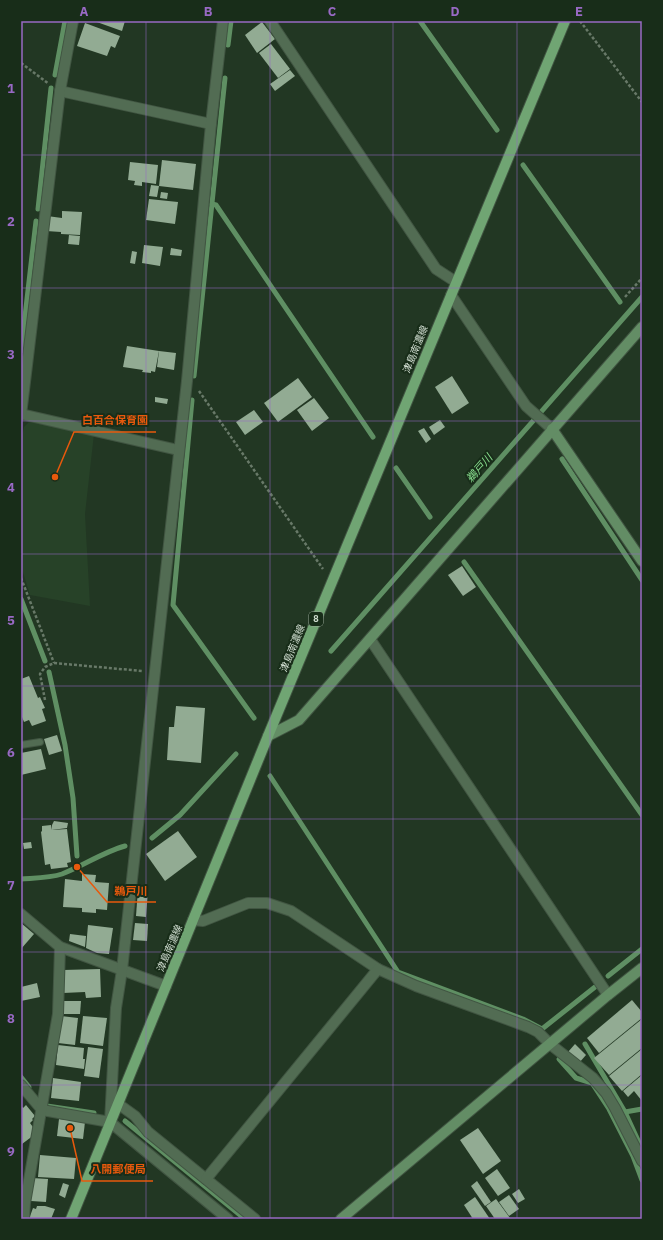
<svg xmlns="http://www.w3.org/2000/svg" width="663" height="1240" font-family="'IBM Plex Sans','Noto Sans JP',sans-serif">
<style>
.built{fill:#274228}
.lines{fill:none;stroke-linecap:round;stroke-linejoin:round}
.stream{stroke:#5f8f63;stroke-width:5}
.building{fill:#92ab93}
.lane-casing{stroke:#415542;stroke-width:8}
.street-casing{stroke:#415542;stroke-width:12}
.secondary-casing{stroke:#415542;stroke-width:12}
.primary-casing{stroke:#415542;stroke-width:12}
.path{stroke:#687968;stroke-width:2.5;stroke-dasharray:3 2;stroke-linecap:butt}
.lane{stroke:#526c53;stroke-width:6}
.street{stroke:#526c53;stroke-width:10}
.secondary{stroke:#638d65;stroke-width:10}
.primary{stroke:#70a573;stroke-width:10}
.grid{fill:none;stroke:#9869c4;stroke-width:1;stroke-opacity:0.55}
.labels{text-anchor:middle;stroke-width:4;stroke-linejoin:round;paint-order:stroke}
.shield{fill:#182d19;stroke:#97a798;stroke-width:1}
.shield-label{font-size:9px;font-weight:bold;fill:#cedbce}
.street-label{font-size:10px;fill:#cedbce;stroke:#182d19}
.water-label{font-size:11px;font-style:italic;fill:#88de8e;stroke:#182d19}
.leader{fill:none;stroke:#e8590c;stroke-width:1.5}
.callout-dot{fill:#e8590c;stroke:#182d19;stroke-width:1.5}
.callout-label{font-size:11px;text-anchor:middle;font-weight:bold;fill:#e8590c;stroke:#182d19;stroke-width:4;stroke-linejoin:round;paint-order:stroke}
.neatline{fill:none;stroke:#9869c4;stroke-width:1.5}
.grid-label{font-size:13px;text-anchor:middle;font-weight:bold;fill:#9869c4}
</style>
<rect width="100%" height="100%" fill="#223723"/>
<path class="built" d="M29,422L94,434L85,514L90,606L30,595L21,566V440L24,427Z"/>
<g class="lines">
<g class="stream">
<path d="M420,21L497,130"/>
<path d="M228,45L231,21"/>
<path d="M55,75L65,21"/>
<path d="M523,165L620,302"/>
<path d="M212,204L216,205L373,437"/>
<path d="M38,209L51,88"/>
<path d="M21,351L36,221"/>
<path d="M194,376L225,78"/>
<path d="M192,400L173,605L254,718"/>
<path d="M562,459L642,580"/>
<path d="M396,468L430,517"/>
<path d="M464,562L642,815"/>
<path d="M21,599L45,661"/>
<path d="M331,651L642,297"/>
<path d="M49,672L65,745L73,798L77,856"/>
<path d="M270,776L398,972L523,1019L542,1029L595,987"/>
<path d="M152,838L180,815L236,754"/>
<path d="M21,879C33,878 50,878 62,874C83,866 103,852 125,846"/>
<path d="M608,976L642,949"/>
<path d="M585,1044L625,1112L642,1149"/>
<path d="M559,1059L576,1078L592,1083L609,1109L633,1156L642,1180"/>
<path d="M21,1077L29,1087"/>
<path d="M47,1106L94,1113"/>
<path d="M625,1112L642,1109"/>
<path d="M125,1121L245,1219"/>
</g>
</g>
<g class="building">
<path d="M94,21H125L122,31Z"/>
<path d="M262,22L275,39L257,53L245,35Z"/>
<path d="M85,23L120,36L115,48L111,46L107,56L77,46Z"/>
<path d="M271,44L290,69L278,78L259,53Z"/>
<path d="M290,70L295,76L275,91L270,84Z"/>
<path d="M162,160L196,164L193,190L159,186Z"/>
<path d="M130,162L158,165L156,184L142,182V186L134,185L135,181L128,180Z"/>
<path d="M151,185L159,186L157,197L149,196Z"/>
<path d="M161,192L168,193L167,199L160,198Z"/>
<path d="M149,199L178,202L175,224L146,220Z"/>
<path d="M62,211L82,212L80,235L61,234V232L46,231L47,216L62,218Z"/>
<path d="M69,235L80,236L79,245L68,244Z"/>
<path d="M144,245L163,247L160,266L142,263Z"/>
<path d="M171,248L182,250L181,256L170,255Z"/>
<path d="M132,251L137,252L135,264L130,263Z"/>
<path d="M127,346L159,351L155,372L151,371V373L142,372L143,370L123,367Z"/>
<path d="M159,351L176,353L174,370L157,367Z"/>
<path d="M452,376L469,403L452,414L435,387Z"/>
<path d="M298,378L312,397L278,422L264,403Z"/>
<path d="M155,397L168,399L167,404L155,402Z"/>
<path d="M314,398L329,418L312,431L297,410Z"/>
<path d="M254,410L263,422L245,435L236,422Z"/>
<path d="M440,420L445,427L434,435L429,427Z"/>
<path d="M424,428L431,439L426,443L418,431Z"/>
<path d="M462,566L476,587L463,596L448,575Z"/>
<path d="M29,676L38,698L40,697L45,708L42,709L46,721L32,726L29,720L24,722L22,717H21V679Z"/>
<path d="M176,706L205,708L201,763L167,760L169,727H174Z"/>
<path d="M57,735L62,751L49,755L44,739Z"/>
<path d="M41,749L46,769L21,775V753Z"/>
<path d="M54,821L68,823L67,828L52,830V825Z"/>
<path d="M51,825L52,830L67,829L71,862L67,863L68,867L51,869L50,864L45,865L41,832L42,831V826Z"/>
<path d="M178,831L197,857L165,881L146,854Z"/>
<path d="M31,842L32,848L24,849L23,843Z"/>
<path d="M82,874L96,875L95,882L109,883L107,910L96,909V913L82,912V908L63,907L65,879L82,881Z"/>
<path d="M138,889L148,890L146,917L136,916Z"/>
<path d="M21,923L34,934L21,949Z"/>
<path d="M135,923L148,924L147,941L133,940Z"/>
<path d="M88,925L113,928L109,954L97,953L86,948Z"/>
<path d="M70,934L86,936L85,947L69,941Z"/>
<path d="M100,969L101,997L86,998L85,992L63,993V970Z"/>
<path d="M37,983L40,997L21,1001V987Z"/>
<path d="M632,1000L642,1012V1018L599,1053L587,1038Z"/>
<path d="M62,1001H81L80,1014H62Z"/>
<path d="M61,1016L78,1018L75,1045L58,1043Z"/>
<path d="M83,1016L107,1018L103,1046L80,1043Z"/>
<path d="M642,1019V1048L609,1075L594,1058Z"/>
<path d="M575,1044L586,1055L579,1063L568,1052Z"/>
<path d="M58,1045L84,1048L83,1059H85L84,1069L56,1065Z"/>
<path d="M88,1047L103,1049L99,1078L84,1076Z"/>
<path d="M642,1049V1074L622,1091L609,1076Z"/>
<path d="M642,1075V1101L634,1091L628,1097L623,1091Z"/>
<path d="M53,1078L81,1082L79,1101L51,1098Z"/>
<path d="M21,1105L23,1108L26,1105L35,1116L32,1119L33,1120L30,1123L35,1130L32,1133L34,1135L22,1144L21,1143Z"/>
<path d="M59,1119L85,1122L83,1139L57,1136Z"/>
<path d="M478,1128L501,1161L483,1174L460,1140Z"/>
<path d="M40,1155L76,1158L74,1179L38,1177Z"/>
<path d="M497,1169L510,1188L498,1196L485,1178Z"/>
<path d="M32,1178L48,1179L46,1202L31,1201Z"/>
<path d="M477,1181L491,1202L485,1206L471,1186Z"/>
<path d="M63,1183L69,1185L65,1198L59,1195Z"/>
<path d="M519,1189L525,1199L518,1203L512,1194Z"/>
<path d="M509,1195L519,1209L509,1216L499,1202Z"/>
<path d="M475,1197L490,1219H473L464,1205Z"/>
<path d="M496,1199L510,1218L508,1219H495L486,1206Z"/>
<path d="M37,1206H45L55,1209L51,1219H29L33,1208L36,1209Z"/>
</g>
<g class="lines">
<g class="lane-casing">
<path id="lane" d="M21,745L40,742"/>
</g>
<g class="street-casing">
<g id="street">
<path d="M73,21L60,91L211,124"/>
<path d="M270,21L436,269L456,282"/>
<path d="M451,295L526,406L552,429"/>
<path d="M21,414L178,450"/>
<path d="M21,415L60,91"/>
<path d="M370,639L608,995"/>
<path d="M21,914L60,947L166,986"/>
<path d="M193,920L203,921L248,903H267L291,911L378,969L416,986L528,1027L538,1032L550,1044L593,1078L606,1093L615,1108L642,1161"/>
<path d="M21,1085L42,1110L110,1122L228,1219"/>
<path d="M117,1103L135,1116L148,1132L255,1219"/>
<path d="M110,1122L116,1008L122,970L187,381L211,124L223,21"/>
<path d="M206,1179L378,969"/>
<path d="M24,1219L25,1203L58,1014L60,947"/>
</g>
</g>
<g class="secondary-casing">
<g id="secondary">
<path d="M552,429L642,561"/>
<path d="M268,736L299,720L642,327"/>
<path d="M341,1219L608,995L642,968"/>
</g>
</g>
<g class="primary-casing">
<path id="primary" d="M71,1219L268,736L565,21"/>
</g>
<g class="path">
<path d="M580,21L642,102"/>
<path d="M21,63L49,84"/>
<path d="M625,297L642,278"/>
<path d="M199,391L323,569"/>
<path d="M21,578L54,663"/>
<path d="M45,700L40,674L45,667L54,663L142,671"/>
</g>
<use href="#lane" class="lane"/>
<use href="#street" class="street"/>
<use href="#secondary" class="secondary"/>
<use href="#primary" class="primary"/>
</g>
<path class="grid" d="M146,21V1219M270,21V1219M393,21V1219M517,21V1219M21,155H642M21,288H642M21,421H642M21,554H642M21,686H642M21,819H642M21,952H642M21,1085H642"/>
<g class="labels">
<rect class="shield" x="309" y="612" width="14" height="14" rx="3"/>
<g class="shield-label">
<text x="316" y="622">8</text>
</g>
<g class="street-label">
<text transform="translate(415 349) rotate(-68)" y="4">津島南濃線</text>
<text transform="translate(292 648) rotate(-68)" y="4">津島南濃線</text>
<text transform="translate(169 948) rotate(-67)" y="4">津島南濃線</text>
</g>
<g class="water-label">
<text transform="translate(479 468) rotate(-49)" y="4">鵜戸川</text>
</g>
</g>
<path class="leader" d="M55 477L74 432H156M77 867L107 902H156M70 1128L82 1181H153"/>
<g class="callout-dot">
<circle cx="55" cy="477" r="4"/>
<circle cx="77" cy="867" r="4"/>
<circle cx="70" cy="1128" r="4"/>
</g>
<g class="callout-label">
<text x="115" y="424">白百合保育園</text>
<text x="131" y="895">鵜戸川</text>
<text x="118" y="1173">八開郵便局</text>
</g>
<rect width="663" height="1240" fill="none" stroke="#182d19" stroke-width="44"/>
<rect x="22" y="22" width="619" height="1196" class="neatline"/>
<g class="grid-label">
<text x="84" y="16">A</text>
<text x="208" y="16">B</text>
<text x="332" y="16">C</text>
<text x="455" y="16">D</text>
<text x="579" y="16">E</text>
<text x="11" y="93">1</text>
<text x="11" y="226">2</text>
<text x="11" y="359">3</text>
<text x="11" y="492">4</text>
<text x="11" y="625">5</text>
<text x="11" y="757">6</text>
<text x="11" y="890">7</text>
<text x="11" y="1023">8</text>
<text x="11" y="1156">9</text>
</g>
</svg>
